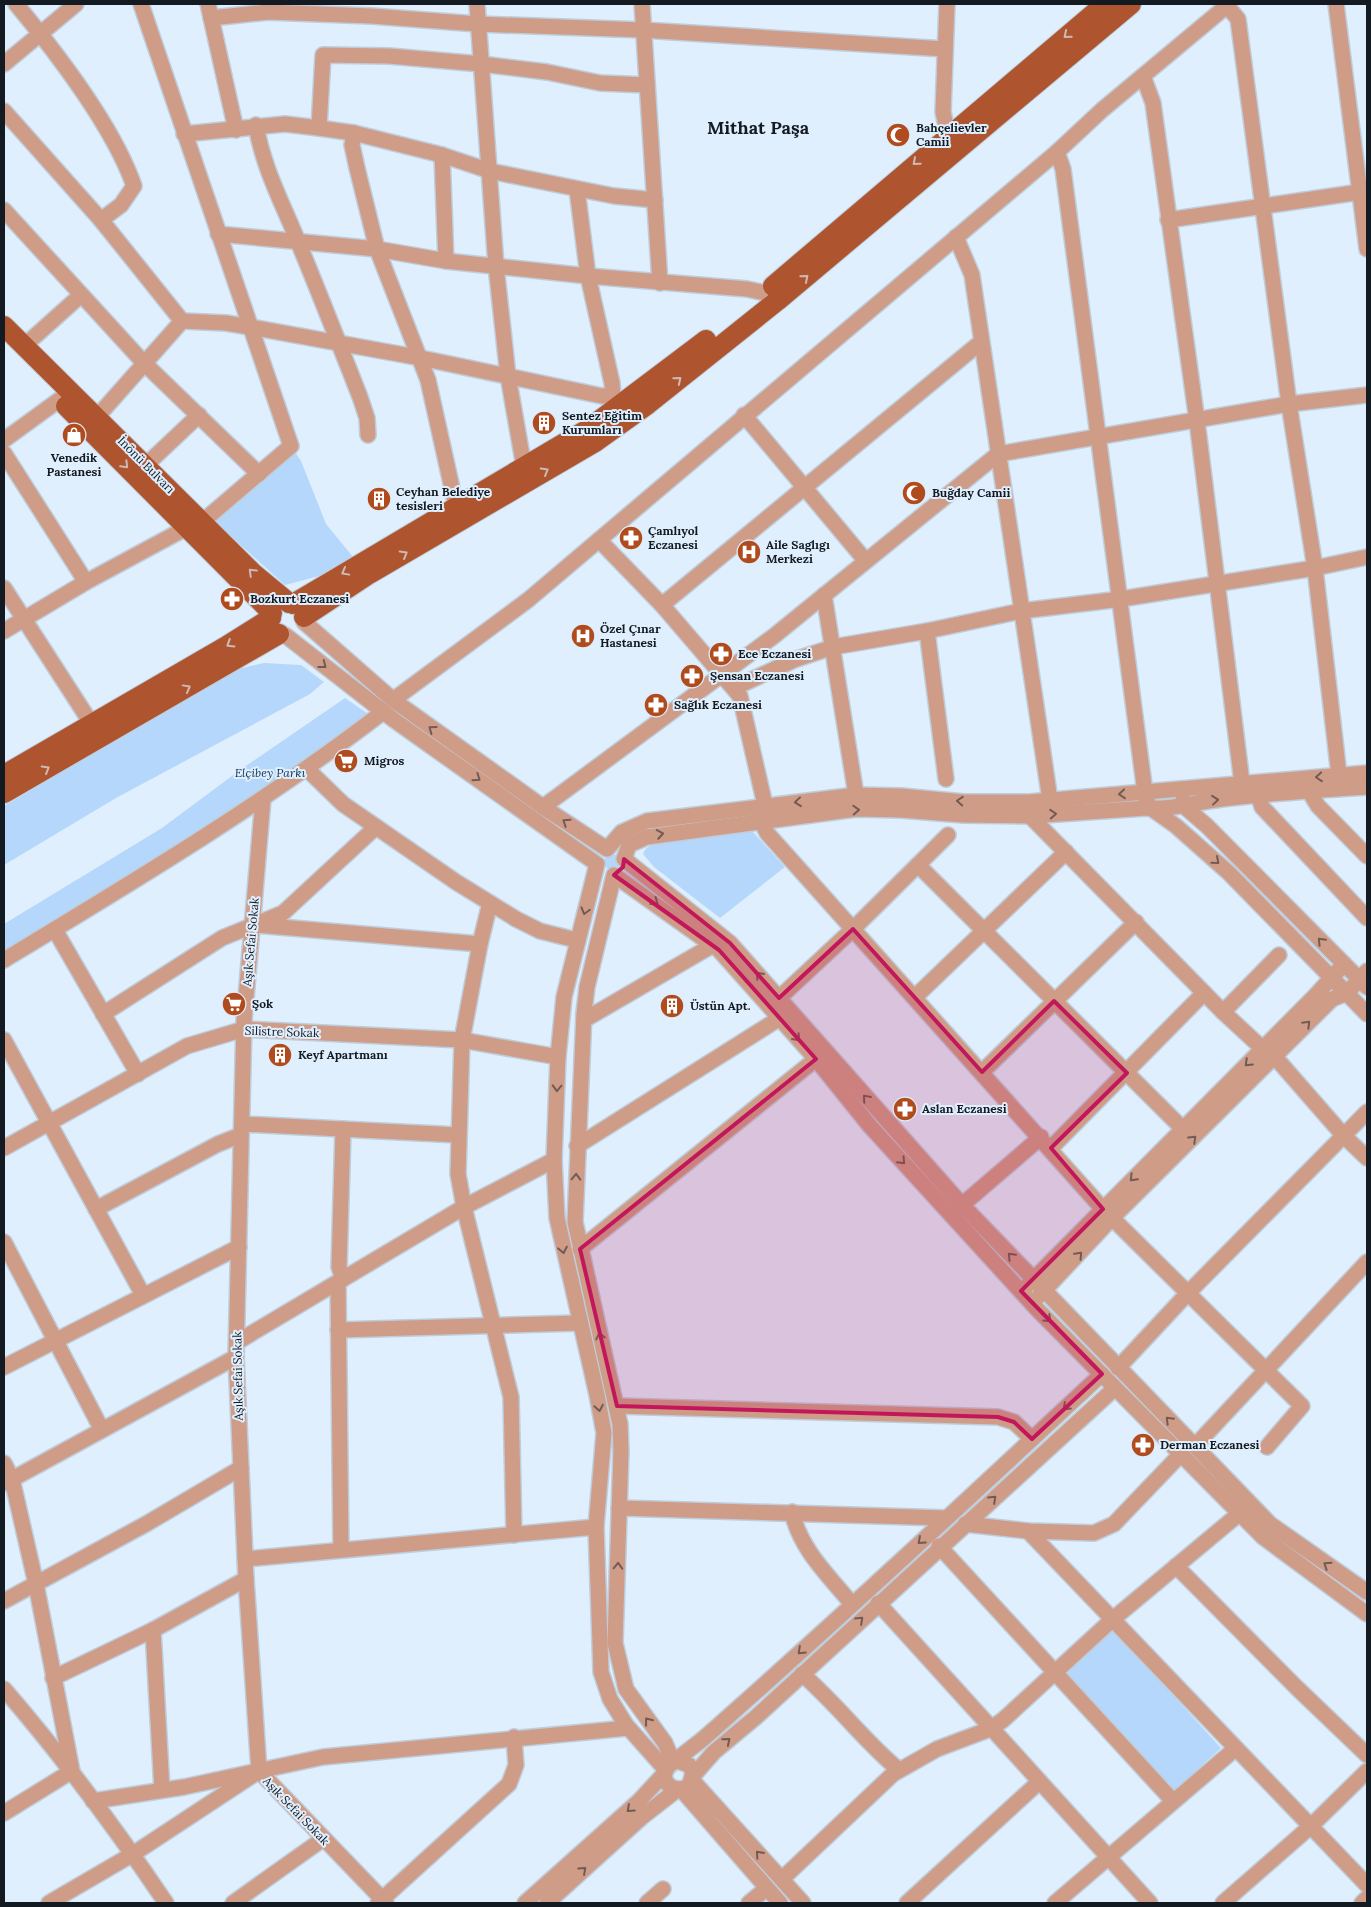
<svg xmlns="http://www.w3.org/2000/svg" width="1371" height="1907" font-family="Lora,serif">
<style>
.green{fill:#b4d7fb}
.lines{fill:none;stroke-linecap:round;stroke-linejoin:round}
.minor-casing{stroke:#bfcddb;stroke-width:18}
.major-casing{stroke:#bfcddb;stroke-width:22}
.minor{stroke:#cf9c88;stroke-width:15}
.major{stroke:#ae542e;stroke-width:20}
.oneway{stroke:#ceb9b5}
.oneway2{stroke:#725b54}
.marked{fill:#c2185b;fill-opacity:0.2;stroke:#c2185b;stroke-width:4;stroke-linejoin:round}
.labels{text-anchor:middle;stroke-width:4;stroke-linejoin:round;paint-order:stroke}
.poi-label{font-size:12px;font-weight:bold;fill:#141a21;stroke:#e0effe;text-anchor:start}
.street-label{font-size:12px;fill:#141a21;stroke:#e0effe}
.park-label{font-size:12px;font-style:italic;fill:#0c3253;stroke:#e0effe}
.district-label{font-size:18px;font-weight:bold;fill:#141a21;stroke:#e0effe}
</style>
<rect width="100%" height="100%" fill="#e0effe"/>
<g class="green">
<path d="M291,446L301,461L326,524L353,557L319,576L285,585L213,520Z"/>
<path d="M264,663L301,665L324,682L310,694L116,798L4,865V806L234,670Z"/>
<path d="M345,698L371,716L370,722L4,960V924L162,828L240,770Z"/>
<path d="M752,831L785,867L720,918L654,867L643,854C646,845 655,844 663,841Z"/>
<circle cx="612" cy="862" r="8"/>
<path d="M1113,1629L1221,1748L1172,1793L1063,1675Z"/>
</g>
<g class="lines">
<g class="minor-casing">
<g id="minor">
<path d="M16,4C56,52 114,128 134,186L121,205L101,220"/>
<path d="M141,4L291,446L202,522"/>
<path d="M208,4L236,130"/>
<path d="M477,4L496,266L508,376L524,467"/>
<path d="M642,4L660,283"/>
<path d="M947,4L943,112L948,135"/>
<path d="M1336,4L1367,249"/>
<path d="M1227,6L1238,19L1289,404L1315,568L1339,775"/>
<path d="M211,18L268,12L371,16L478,24L643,30L945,49"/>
<path d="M4,64L76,4"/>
<path d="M1143,76L1153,103L1197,421L1242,783"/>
<path d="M4,111L101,220L182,321"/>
<path d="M256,125C263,168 283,204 299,244C320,295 340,346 360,397L367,418L368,435"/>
<path d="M319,128L323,55L389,56L481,64L547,72L600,83L647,85"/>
<path d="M354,133L352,145L357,168L377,249L428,380L456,506"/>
<path d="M184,134L285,124L319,128L354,133L442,155L490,171L614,196L655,200"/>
<path d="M1057,152L1063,169L1146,800L1152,809L1176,826L1229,873L1367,1014"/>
<path d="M442,155L446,261"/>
<path d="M577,189L588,276L612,383L613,396"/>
<path d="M4,210L144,363L259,474"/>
<path d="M1168,220L1367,191"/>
<path d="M218,234L377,249L446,261L588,276L747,289L765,293"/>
<path d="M956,237L972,275L1050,800"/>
<path d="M24,346L81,295"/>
<path d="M744,415L865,560"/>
<path d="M97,417L182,321L226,323L250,327L421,358L602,396H613L622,404"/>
<path d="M4,440L59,400"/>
<path d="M4,453L86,582"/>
<path d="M146,465L199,415"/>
<path d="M599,540L662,605L740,696L765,805"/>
<path d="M4,588L91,723"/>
<path d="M824,595L856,795"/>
<path d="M662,605L981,342"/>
<path d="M304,622L393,700L543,807L607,849L622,832L647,821L856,795L901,796L964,802H1029L1367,773"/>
<path d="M4,631L86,582L188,527"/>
<path d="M927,631L946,779"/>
<path d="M285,635L394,720L597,864L564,997L558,1057L554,1160L557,1218L597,1395L604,1433L596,1527L601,1672L610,1699L626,1725L666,1770"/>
<path d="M734,688L794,660L833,647L927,631L1021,611L1121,599L1315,568L1367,557"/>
<path d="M393,700L528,600L1057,152L1102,110L1229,4"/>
<path d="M307,769L343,804L456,882L516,919L540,931L576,940"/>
<path d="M1367,787C1319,790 1270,793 1222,799C1196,802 1173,810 1146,808L1030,816L963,815L901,810L856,809L647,837L629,845L624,859L730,943L962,1205L1270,1524L1367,1592"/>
<path d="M1309,791L1318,806L1367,856"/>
<path d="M1258,795L1262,807L1367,918"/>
<path d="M263,799L244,1021L236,1357L246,1579L259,1771L386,1903"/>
<path d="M1183,800L1185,807L1207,826L1367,987"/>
<path d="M543,807L774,636L998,454L1289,404L1367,395"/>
<path d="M1030,816L1223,1012L1263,1049"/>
<path d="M761,821L767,833L1103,1209"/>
<path d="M918,865L1182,1128"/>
<path d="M490,903L480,944L462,1040L458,1174L464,1207L511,1397L514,1535"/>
<path d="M256,925L480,944"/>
<path d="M55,930L138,1074"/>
<path d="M4,960C133,882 263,804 383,712"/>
<path d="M915,997L1066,852"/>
<path d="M779,998L853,929L948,835"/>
<path d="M1223,1012L1279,955"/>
<path d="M103,1014L222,938L283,913L376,827"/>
<path d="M584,1020L713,945"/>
<path d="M4,1040L143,1295"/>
<path d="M1275,1057L1344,1136L1367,1158"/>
<path d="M982,1072L1136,922"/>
<path d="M242,1124L458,1135"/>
<path d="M577,1146L780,1018"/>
<path d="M4,1148L187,1046L244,1029L462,1040L558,1057"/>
<path d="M1051,1148L1204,993"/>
<path d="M962,1205L1041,1137"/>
<path d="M96,1209L218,1144L241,1135"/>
<path d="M1112,1218L1302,1406L1267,1447"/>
<path d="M4,1242L102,1430"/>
<path d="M580,1249L816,1059"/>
<path d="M343,1279L339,1267L343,1129"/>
<path d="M338,1283L341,1550"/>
<path d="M1028,1285L1315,996L1344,964"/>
<path d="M1039,1296L1112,1218L1332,999L1347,993L1367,971"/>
<path d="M338,1330L579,1323"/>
<path d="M237,1342L464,1207L554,1160"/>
<path d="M4,1367L239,1247"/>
<path d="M1118,1368L1187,1294L1367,1112"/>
<path d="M617,1406L998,1417L1014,1422L1032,1439"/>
<path d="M1195,1446L1367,1262"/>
<path d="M4,1463L12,1479L36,1584L72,1771L4,1813"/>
<path d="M5,1483L236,1357"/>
<path d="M619,1508L946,1518"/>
<path d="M792,1512C800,1549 828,1575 852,1604"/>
<path d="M965,1524L1028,1531L1094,1533L1114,1524L1181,1454"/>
<path d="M1028,1531L1367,1885"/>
<path d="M939,1546L1173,1801"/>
<path d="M245,1559L596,1527"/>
<path d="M1176,1566L1296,1687L1367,1755"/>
<path d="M4,1601L146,1524L241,1468"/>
<path d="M878,1603L1150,1903"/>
<path d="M153,1630L162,1790"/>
<path d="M802,1674C837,1704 864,1741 899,1770"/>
<path d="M53,1678L153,1630L246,1579"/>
<path d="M4,1689C63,1757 116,1829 166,1903"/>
<path d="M677,1761L689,1765L693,1772L690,1784C680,1795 659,1786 666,1770C667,1766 697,1744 703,1739C838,1620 970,1497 1102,1374"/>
<path d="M673,1762L665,1743L626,1689L615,1643L621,1451L620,1424L575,1222L584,1013L587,987L614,875L719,950L816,1059L870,1126L1038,1310L1263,1537L1367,1614"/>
<path d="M693,1776L714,1752L756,1717L1115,1388"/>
<path d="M692,1780L803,1903"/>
<path d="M681,1789L780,1903"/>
<path d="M93,1801L184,1787L323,1757L628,1728"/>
<path d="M782,1879L893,1774L937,1749L990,1729L1003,1720L1113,1619L1240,1513"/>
<path d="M49,1903L133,1854L253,1775"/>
<path d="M233,1903L323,1839"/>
<path d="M378,1903L509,1784L516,1765L514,1737"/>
<path d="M525,1903L639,1801L664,1774"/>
<path d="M547,1903L642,1817L678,1789"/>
<path d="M647,1903L663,1889"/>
<path d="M749,1903L761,1893"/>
<path d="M907,1903L1039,1782"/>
<path d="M1055,1903L1235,1749"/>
<path d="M1223,1903L1311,1826L1367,1771"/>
<path d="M1362,1903L1367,1898"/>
</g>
</g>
<g class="major-casing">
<g id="major">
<path d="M773,286L1105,4"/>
<path d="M4,326L254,574L289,603"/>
<path d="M66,406L272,613"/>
<path d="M293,604L588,429L706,340"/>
<path d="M304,617L369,574L595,442L648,404L777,301L1131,4"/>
<path d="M4,775L225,647L271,618"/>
<path d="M4,793L279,634"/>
</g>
</g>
<use href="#minor" class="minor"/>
<use href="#major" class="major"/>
</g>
<defs><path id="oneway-chevron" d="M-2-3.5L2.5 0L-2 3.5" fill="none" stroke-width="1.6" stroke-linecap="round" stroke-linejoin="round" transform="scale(1.25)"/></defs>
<g class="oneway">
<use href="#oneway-chevron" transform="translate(1067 35) rotate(140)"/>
<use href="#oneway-chevron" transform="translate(916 162) rotate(139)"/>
<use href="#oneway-chevron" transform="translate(805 278) rotate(-40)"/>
<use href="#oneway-chevron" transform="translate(678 380) rotate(-39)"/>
<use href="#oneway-chevron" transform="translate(125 465) rotate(45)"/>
<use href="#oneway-chevron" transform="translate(545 471) rotate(-30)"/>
<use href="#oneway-chevron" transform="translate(404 554) rotate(-30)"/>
<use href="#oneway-chevron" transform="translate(252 572) rotate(-136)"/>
<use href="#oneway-chevron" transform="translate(345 572) rotate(151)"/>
<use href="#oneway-chevron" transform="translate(230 644) rotate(148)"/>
<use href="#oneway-chevron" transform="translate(187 688) rotate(-29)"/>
<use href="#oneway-chevron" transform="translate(46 769) rotate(-30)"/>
</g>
<g class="oneway2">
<use href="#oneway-chevron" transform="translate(323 665) rotate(38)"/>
<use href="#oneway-chevron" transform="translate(432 729) rotate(-144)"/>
<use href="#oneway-chevron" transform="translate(1319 777) rotate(175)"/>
<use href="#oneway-chevron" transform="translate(477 778) rotate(34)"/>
<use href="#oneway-chevron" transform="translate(1122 794) rotate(175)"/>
<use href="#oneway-chevron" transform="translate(1215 800) rotate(-6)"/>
<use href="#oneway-chevron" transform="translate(960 801) rotate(-176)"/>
<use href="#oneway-chevron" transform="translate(798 802) rotate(174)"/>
<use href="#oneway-chevron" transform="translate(856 810) rotate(-3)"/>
<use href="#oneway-chevron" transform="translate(1053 814) rotate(-4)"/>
<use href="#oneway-chevron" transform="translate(566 822) rotate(-146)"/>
<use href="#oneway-chevron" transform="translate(660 834) rotate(-10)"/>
<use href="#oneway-chevron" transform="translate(1216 861) rotate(41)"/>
<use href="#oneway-chevron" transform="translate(655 902) rotate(36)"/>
<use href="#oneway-chevron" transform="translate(585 911) rotate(106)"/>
<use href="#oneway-chevron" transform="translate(1321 941) rotate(-134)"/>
<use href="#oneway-chevron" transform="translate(759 975) rotate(-131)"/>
<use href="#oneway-chevron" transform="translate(1307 1024) rotate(-45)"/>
<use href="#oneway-chevron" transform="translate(797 1038) rotate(48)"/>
<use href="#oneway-chevron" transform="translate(1248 1063) rotate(136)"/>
<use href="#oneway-chevron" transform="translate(557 1088) rotate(92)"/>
<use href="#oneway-chevron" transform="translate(866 1098) rotate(-131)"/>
<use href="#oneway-chevron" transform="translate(1193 1139) rotate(-44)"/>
<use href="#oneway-chevron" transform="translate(902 1161) rotate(47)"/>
<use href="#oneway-chevron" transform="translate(576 1177) rotate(-88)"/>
<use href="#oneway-chevron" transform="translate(1133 1178) rotate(134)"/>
<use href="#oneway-chevron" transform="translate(563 1250) rotate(79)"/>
<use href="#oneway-chevron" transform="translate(1079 1255) rotate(-47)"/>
<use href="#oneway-chevron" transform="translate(1011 1256) rotate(-134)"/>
<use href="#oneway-chevron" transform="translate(1048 1319) rotate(44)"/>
<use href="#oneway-chevron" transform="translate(600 1336) rotate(-103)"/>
<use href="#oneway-chevron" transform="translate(1066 1407) rotate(137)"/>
<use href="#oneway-chevron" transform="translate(599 1408) rotate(80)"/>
<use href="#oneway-chevron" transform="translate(1169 1420) rotate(-135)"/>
<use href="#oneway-chevron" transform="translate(993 1499) rotate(-43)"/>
<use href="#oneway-chevron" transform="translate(921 1541) rotate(138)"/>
<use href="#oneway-chevron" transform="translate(1327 1565) rotate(-146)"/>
<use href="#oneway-chevron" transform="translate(618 1566) rotate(-88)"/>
<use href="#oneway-chevron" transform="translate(860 1620) rotate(-43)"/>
<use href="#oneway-chevron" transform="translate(801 1651) rotate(137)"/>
<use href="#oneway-chevron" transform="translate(648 1721) rotate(-128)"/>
<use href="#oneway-chevron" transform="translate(727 1741) rotate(-40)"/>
<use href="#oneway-chevron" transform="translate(630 1809) rotate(138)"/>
<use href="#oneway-chevron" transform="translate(759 1854) rotate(-132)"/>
<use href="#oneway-chevron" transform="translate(583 1870) rotate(-42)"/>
</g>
<path class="marked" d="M624,859L730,943L779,998L853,929L982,1072L1054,1001L1127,1073L1051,1148L1103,1209L1021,1291L1102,1374L1032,1439L1014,1422L998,1417L617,1406L580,1249L816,1059L719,950L614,875L623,867Z"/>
<defs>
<g id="mosque-disc" transform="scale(1.25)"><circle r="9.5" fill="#b04b1e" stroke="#e0effe"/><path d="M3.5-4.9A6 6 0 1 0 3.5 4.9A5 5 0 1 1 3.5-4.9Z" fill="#fff"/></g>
<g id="building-disc" transform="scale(1.25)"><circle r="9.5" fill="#b04b1e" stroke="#e0effe"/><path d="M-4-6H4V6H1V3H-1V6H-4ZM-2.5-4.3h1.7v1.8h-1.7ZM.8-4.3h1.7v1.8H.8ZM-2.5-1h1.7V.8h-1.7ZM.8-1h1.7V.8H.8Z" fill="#fff"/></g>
<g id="shop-disc" transform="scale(1.25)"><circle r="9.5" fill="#b04b1e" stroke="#e0effe"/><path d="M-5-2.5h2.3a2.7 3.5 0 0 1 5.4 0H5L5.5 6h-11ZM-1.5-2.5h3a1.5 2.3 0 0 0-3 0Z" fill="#fff"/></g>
<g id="pharmacy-disc" transform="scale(1.25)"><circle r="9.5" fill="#b04b1e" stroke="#e0effe"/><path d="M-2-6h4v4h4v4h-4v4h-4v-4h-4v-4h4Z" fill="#fff"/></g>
<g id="hospital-disc" transform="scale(1.25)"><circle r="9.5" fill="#b04b1e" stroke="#e0effe"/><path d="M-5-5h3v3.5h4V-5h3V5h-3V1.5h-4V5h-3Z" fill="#fff"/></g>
<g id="supermarket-disc" transform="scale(1.25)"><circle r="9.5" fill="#b04b1e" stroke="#e0effe"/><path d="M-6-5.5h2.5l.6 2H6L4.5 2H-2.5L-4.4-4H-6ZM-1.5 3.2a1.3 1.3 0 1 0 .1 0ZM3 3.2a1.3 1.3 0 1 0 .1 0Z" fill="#fff"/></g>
</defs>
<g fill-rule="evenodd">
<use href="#mosque-disc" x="898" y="135"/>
<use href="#building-disc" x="544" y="423"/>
<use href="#shop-disc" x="74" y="435"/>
<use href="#mosque-disc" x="914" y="493"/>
<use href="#building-disc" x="379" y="499"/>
<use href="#pharmacy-disc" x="631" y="538"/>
<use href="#hospital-disc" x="749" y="552"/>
<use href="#pharmacy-disc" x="232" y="599"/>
<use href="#hospital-disc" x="583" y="636"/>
<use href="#pharmacy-disc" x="721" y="654"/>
<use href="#pharmacy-disc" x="692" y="676"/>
<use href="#pharmacy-disc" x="656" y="705"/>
<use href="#supermarket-disc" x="346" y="761"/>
<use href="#supermarket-disc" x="234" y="1004"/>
<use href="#building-disc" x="672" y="1006"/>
<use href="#building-disc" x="280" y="1055"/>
<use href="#pharmacy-disc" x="905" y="1109"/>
<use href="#pharmacy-disc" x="1143" y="1445"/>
</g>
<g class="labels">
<g class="poi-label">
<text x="916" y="132">Bahçelievler<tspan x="916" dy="14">Camii</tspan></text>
<text x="562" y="420">Sentez Eğitim<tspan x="562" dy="14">Kurumları</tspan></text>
<text x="74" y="462" text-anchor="middle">Venedik<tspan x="74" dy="14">Pastanesi</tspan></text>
<text x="396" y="496">Ceyhan Belediye<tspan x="396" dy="14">tesisleri</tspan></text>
<text x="932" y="497">Buğday Camii</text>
<text x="648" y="535">Çamlıyol<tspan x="648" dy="14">Eczanesi</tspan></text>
<text x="766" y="549">Aile Saglıgı<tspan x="766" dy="14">Merkezi</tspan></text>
<text x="250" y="603">Bozkurt Eczanesi</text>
<text x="600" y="633">Özel Çınar<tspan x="600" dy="14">Hastanesi</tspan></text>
<text x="738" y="658">Ece Eczanesi</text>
<text x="710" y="680">Şensan Eczanesi</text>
<text x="674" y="709">Sağlık Eczanesi</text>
<text x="364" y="765">Migros</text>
<text x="252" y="1008">Şok</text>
<text x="690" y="1010">Üstün Apt.</text>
<text x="298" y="1059">Keyf Apartmanı</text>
<text x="922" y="1113">Aslan Eczanesi</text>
<text x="1160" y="1449">Derman Eczanesi</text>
</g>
<g class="street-label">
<text transform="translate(146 465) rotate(45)" y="4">İnönü Bulvarı</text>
<text transform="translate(251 942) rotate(-85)" y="4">Aşık Sefai Sokak</text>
<text transform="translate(282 1032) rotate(2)" y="4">Silistre Sokak</text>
<text transform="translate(238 1376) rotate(-91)" y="4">Aşık Sefai Sokak</text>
<text transform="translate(296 1811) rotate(46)" y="4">Aşık Sefai Sokak</text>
</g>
<g class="park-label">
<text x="270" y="777">Elçibey Parkı</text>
</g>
<g class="district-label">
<text x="758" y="134">Mithat Paşa</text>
</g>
</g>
<rect width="1371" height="1907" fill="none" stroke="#141a21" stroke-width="10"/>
</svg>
